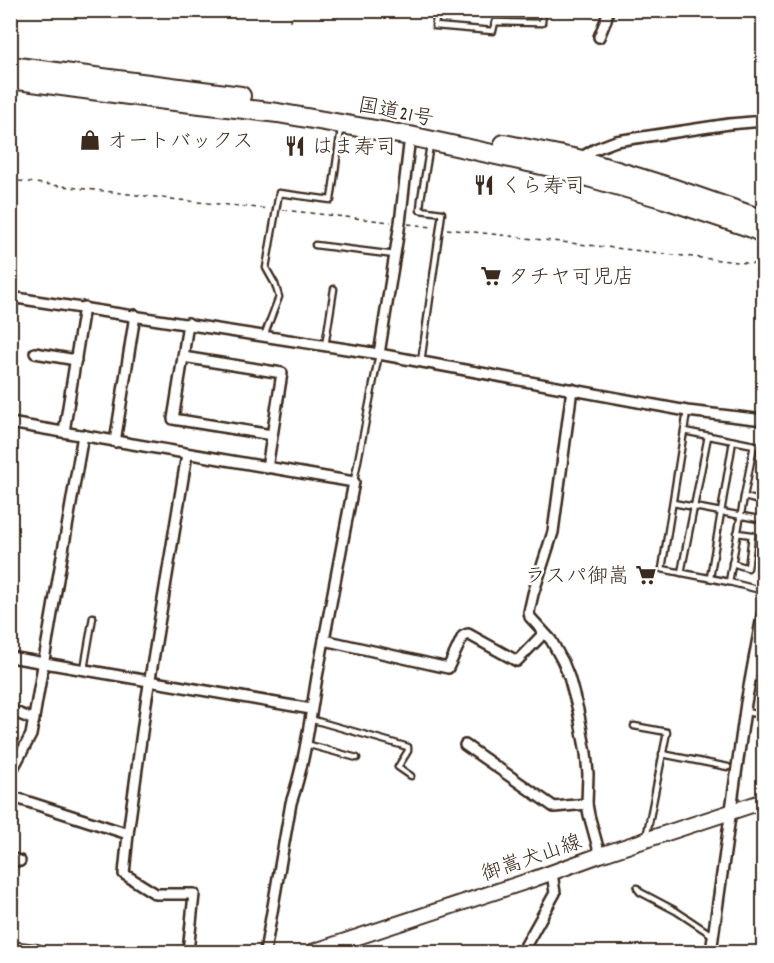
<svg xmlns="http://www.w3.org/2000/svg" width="774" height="963" font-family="Dekko,'Klee One',sans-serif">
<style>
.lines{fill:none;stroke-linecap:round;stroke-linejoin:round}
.lane-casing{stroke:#3b2a1e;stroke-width:9}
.street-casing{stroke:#3b2a1e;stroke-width:14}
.secondary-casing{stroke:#3b2a1e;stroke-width:18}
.highway-casing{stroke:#3b2a1e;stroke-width:22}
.path{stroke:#3b2a1e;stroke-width:1.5;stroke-dasharray:4.5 4.5;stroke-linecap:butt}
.lane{stroke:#fff;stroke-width:4.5}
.street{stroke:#fff;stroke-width:9}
.secondary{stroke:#fff;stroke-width:14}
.highway{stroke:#fff;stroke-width:18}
.labels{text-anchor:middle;stroke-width:5;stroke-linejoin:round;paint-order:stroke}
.street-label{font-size:21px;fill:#3b2a1e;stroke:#fff}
.poi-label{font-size:21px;fill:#3b2a1e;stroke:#fff;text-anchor:start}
</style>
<rect width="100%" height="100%" fill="#fff"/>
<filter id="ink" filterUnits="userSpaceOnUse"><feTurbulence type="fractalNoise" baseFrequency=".0167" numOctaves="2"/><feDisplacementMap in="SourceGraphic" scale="12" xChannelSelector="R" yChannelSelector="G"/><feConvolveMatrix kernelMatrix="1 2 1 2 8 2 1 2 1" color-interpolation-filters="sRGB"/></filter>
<g filter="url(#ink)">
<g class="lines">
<g class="lane-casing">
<g id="lane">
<path d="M437,10L435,26L493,31L495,22L542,23L543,10"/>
<path d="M315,245L395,255"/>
<path d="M264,336L279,297L275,284L266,268L279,193L331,200L341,129"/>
<path d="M325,346L334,289"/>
<path d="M421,362L442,213L420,210L421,199L430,145"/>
<path d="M684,431L687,411"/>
<path d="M764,447L684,431L662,569L729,582L764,591"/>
<path d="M354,481L379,354"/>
<path d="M744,497L754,445"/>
<path d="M673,503L764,520"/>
<path d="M732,563L748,568L752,535L737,533"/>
<path d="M681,573L708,436"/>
<path d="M710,578L733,441"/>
<path d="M729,582L744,497L760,501L764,470"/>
<path d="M84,669L93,617"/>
<path d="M745,712L764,715"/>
<path d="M310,719L408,747V751L398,767L411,776"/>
<path d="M634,726L667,732L646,838"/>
<path d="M306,744L357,758"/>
<path d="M662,754L728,767"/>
<path d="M637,888L640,892L676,911L712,935"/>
</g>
</g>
<g class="street-casing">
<g id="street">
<path d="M599,37L606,20L608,10"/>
<path d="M580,158L595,149L616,141L729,124L764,121"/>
<path d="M10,297L379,354L687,411L764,420"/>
<path d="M10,313L13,297"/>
<path d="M188,323L183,357L282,373L267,468"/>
<path d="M35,353L76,360"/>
<path d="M379,354L400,223L410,136"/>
<path d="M183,357L173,419L272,435"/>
<path d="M572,389L553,532L533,594L529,612L530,617L551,640L563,662L569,677L578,710L586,753L588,774L587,804L589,815L600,855"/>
<path d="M10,423L354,482C342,547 329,612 317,677C310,719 305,762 291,803L265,952"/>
<path d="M64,432L84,307"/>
<path d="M115,442L135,315"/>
<path d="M324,640L448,668L463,636L468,634L517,661L544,633"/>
<path d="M10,657L311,709"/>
<path d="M10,710L34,720"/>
<path d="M465,745L554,807L587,804"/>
<path d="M10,774L31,735L83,435"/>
<path d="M10,796L128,834L124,874L156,894H194L188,952"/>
<path d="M128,834L146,703L187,454"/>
<path d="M10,858L20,861"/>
<path d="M522,952L555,893L552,873"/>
<path d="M711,952L746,703L764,605"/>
</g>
</g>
<g class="secondary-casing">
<g id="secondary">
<path d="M10,949L37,952"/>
<path d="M312,952L534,879L600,855L764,801"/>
</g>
</g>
<g class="highway-casing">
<g id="highway">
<path d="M10,66L241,96"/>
<path d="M10,79L166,100L278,113L410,136L560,169L665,199L752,228L764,234"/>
<path d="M504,144L578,159L669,187L764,220"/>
</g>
</g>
<g class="path">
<path d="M291,22L292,10"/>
<path d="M10,180L197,202L269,209"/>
<path d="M283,210L391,222"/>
<path d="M408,224L433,227"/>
<path d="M447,229L764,265"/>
</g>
<use href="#lane" class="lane"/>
<use href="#street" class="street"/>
<use href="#secondary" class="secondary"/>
<use href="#highway" class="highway"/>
</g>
</g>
<defs>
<g id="shop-bare" transform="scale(1.62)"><path d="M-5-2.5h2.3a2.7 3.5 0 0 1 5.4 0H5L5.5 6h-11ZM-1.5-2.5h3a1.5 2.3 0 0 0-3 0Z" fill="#3b2a1e" stroke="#fff" stroke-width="2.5" paint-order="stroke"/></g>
<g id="restaurant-bare" transform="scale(1.62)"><path d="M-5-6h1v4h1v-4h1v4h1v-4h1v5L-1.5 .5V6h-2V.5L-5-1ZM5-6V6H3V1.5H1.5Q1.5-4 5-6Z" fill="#3b2a1e" stroke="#fff" stroke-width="2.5" paint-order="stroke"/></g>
<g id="supermarket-bare" transform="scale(1.62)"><path d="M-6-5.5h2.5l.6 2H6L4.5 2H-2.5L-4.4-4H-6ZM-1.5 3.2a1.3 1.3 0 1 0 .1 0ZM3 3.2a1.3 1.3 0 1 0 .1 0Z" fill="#3b2a1e" stroke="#fff" stroke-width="2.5" paint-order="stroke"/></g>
</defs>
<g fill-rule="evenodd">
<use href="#shop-bare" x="90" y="140"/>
<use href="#restaurant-bare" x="295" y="146"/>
<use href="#restaurant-bare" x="484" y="185"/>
<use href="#supermarket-bare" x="491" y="276"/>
<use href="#supermarket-bare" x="646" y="575"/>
</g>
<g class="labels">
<g class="street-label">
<text transform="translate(396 111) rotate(11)" y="7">国道21号</text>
<text transform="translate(531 857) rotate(-19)" y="7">御嵩犬山線</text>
</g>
<g class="poi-label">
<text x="107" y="147">オートバックス</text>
<text x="312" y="153">はま寿司</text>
<text x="501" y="192">くら寿司</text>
<text x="508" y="283">タチヤ可児店</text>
<text x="629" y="582" text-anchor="end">ラスパ御嵩</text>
</g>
</g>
<rect width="774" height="963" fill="none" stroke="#fff" stroke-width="36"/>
<rect x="18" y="18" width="738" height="927" fill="none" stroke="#3b2a1e" stroke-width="2" filter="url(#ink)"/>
</svg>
